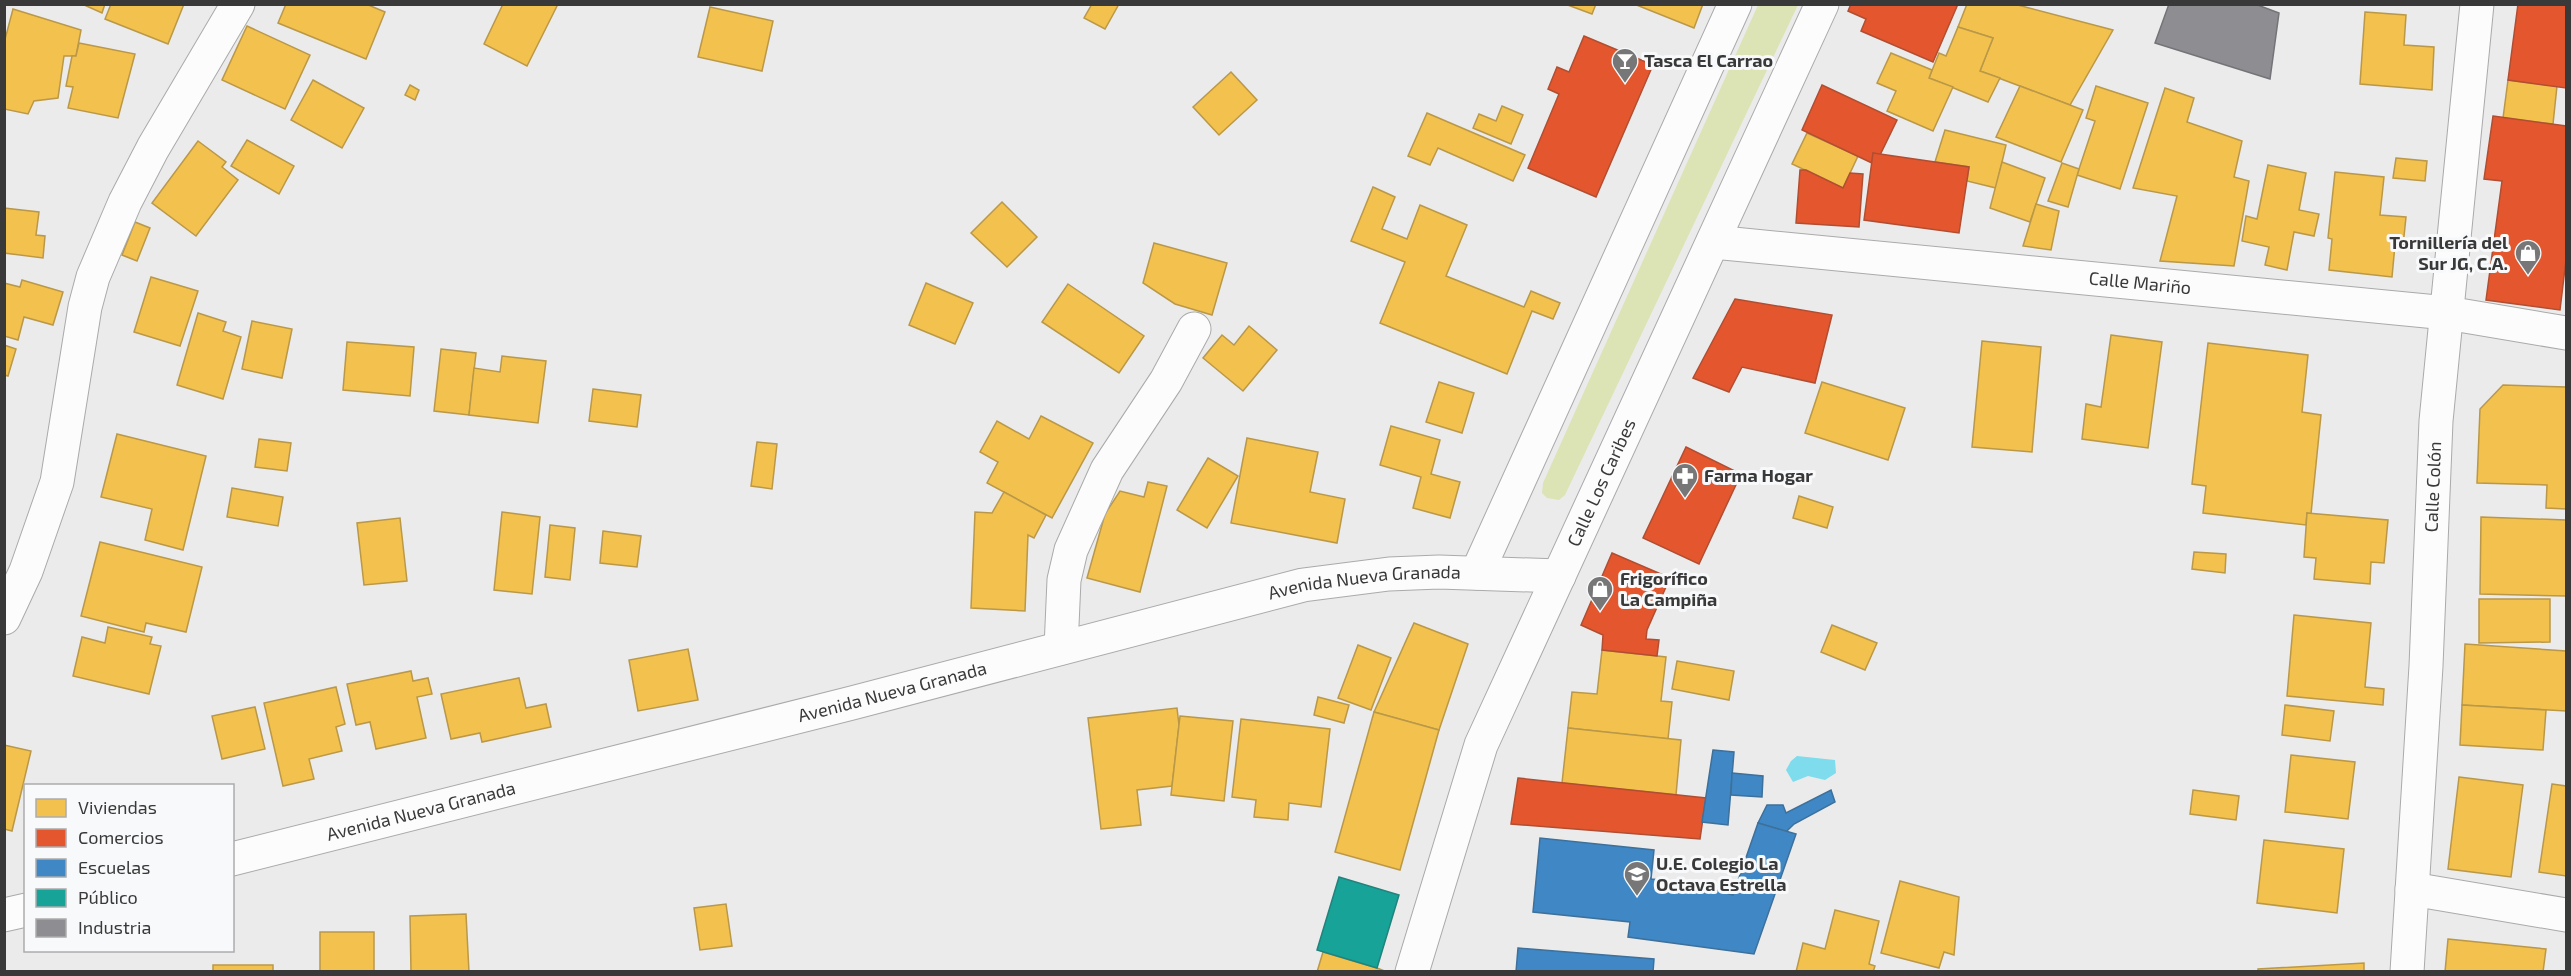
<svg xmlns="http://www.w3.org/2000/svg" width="2571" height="976" font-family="'Exo 2',sans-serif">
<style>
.green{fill:#dce4b6}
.water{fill:#7edced}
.homes{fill:#f2c14e;stroke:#ba9848;stroke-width:1.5}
.shops{fill:#e4572e;stroke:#b14e32;stroke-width:1.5}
.schools{fill:#3f88c5;stroke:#3d709b;stroke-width:1.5}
.public{fill:#17a398;stroke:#21837c;stroke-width:1.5}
.industry{fill:#8d8d92;stroke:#747478;stroke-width:1.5}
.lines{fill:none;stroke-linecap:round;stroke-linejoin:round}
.minor-casing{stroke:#aaa;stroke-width:35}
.minor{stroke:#fcfcfc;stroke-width:33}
.labels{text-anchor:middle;stroke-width:6;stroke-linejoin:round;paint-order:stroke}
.poi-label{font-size:18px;font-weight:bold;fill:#39393a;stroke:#f8f9fa;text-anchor:start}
.street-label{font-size:18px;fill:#39393a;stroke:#f8f9fa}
</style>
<rect width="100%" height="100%" fill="#ebebec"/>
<path class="green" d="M1758,5H1798L1565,495L1559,500L1547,498L1542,493L1543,483Z"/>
<path class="water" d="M1797,756L1835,760L1836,773L1825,780L1808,776L1793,782L1786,770L1791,761Z"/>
<g class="homes">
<path d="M82,4H105L102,13Z"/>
<path d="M111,4H184L168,44L105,19Z"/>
<path d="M286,4H366L385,12L366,59L278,23Z"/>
<path d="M503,4H558L527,66L484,44Z"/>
<path d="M1092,4H1119L1105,29L1084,18Z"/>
<path d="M1565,4H1596L1592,14Z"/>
<path d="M1634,4H1703L1694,28Z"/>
<path d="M1967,4H2014L2113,30L2070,105L1980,71L1993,38L1958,27Z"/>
<path d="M710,7L773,21L762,71L698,57Z"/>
<path d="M13,9L81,30L76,56H64L58,98L34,101L28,114L4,109V43Z"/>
<path d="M2365,12L2406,15L2404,45L2434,47L2432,90L2360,84Z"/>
<path d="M247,26L310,55L285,109L222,80Z"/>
<path d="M1958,27L1993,38L1980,71L2000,78L1988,102L1929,78L1939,53L1946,56Z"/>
<path d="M79,43L135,54L118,118L68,108L73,87L66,86L72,56H76Z"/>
<path d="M1891,53L1932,70L1929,78L1953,87L1933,131L1887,111L1896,91L1877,83Z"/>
<path d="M1231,72L1257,100L1219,135L1193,107Z"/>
<path d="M313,80L364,108L342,148L291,120Z"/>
<path d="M2508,80L2557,86L2553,124L2503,118Z"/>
<path d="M410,85L419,90L415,100L405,95Z"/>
<path d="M2020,86L2083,110L2061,162L1996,137Z"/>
<path d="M2096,86L2148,103L2120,189L2077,175L2095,121L2086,118Z"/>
<path d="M2165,88L2194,98L2187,122L2242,141L2234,177L2249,181L2234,266L2160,261L2177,196L2133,188Z"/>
<path d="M1502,106L1523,115L1511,144L1473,128L1479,114L1496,121Z"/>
<path d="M1427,113L1525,155L1513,181L1438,148L1430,165L1408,156Z"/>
<path d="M1945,130L2006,145L1996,188L1967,181L1969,167L1935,162Z"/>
<path d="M1807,133L1858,156L1843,188L1792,164Z"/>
<path d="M247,140L294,166L279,194L231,166Z"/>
<path d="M198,141L226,162L222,167L238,180L196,236L152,203Z"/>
<path d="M2396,158L2427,161L2425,181L2393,178Z"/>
<path d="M2002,162L2045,178L2030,222L1990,208Z"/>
<path d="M2062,163L2079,169L2068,207L2048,201Z"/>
<path d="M2268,165L2306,173L2299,210L2319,214L2314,236L2294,232L2287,270L2265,265L2269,247L2242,241L2246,216L2257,219Z"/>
<path d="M2335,172L2384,177L2380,215L2406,217L2403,246L2395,245L2392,277L2329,270L2332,239L2328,238Z"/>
<path d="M1373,187L1395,197L1382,229L1407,239L1420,205L1467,225L1446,276L1524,307L1531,291L1560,303L1553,319L1532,311L1507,374L1380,323L1405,262L1351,241Z"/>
<path d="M1002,202L1037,237L1007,267L971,233Z"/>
<path d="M2036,204L2059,211L2051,250L2023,246Z"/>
<path d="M4,208L39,212L36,235L45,236L43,258L4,253Z"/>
<path d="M135,222L150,228L137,261L122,255Z"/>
<path d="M1154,243L1227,263L1212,315L1175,304L1143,283Z"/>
<path d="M151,277L198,291L180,346L134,332Z"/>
<path d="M22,280L63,292L53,325L24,317L18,340L4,336V283L20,287Z"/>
<path d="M926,283L973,303L955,344L909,325Z"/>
<path d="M1068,284L1144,336L1119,373L1042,322Z"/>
<path d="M198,313L226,322L223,331L241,337L223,399L177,385Z"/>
<path d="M252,321L292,329L282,378L242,369Z"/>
<path d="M1249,326L1277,350L1243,391L1203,358L1222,335L1234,345Z"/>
<path d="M2111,335L2162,342L2148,448L2082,439L2086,404L2101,407Z"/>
<path d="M1982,341L2041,347L2032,452L1972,447Z"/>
<path d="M347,342L414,347L410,396L343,390Z"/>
<path d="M2208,343L2308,355L2302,412L2321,415L2311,514L2307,513L2306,525L2203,513L2206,486L2192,484Z"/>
<path d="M4,345L16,349L8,376L4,375Z"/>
<path d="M441,349L476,353L469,415L434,411Z"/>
<path d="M502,356L546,361L538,423L469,415L474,368L500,372Z"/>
<path d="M1439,382L1474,393L1462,433L1426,422Z"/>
<path d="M1822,382L1905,408L1888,460L1805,433Z"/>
<path d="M2503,385L2566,387V509L2546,508L2547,485L2477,483L2480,409Z"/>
<path d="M593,389L641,395L637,427L589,421Z"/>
<path d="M1041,416L1093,443L1052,518L987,483L998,462L980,452L997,421L1029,439Z"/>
<path d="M1391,426L1440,440L1431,474L1460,482L1450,518L1413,508L1421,477L1380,465Z"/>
<path d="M117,434L206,456L183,550L145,540L152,509L101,497Z"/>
<path d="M1247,438L1318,452L1310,492L1345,499L1337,543L1231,523Z"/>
<path d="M259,439L291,443L287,471L255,467Z"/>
<path d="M757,442L777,444L772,489L751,486Z"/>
<path d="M1208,458L1238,476L1207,528L1177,510Z"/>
<path d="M1148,482L1167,486L1140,592L1087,578L1105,514L1120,491L1144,497Z"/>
<path d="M232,488L283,497L278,526L227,517Z"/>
<path d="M1004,492L1046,515L1034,538L1028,535L1025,611L971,608L975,512L992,513Z"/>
<path d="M1799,496L1833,507L1827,528L1793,518Z"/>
<path d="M502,512L540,517L532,594L494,590Z"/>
<path d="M2307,513L2388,520L2384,563L2371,562L2370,584L2314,579L2316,558L2304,557Z"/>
<path d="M2481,517L2566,520V596L2480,594Z"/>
<path d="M400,518L407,581L364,585L357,523Z"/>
<path d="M550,525L575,528L570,580L545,577Z"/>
<path d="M603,531L641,536L637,567L600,563Z"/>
<path d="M100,542L202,567L186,632L146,623L144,632L81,616Z"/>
<path d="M2194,552L2226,554L2225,573L2192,569Z"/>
<path d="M2479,599H2550V642L2479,643Z"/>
<path d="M2294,615L2371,623L2365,687L2384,689L2383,705L2287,696Z"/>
<path d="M1414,623L1468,644L1439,730L1374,712Z"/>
<path d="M1832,625L1877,643L1865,670L1821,652Z"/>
<path d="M108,627L152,637L150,644L161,646L149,694L73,676L82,637L105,643Z"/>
<path d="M2465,644L2566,651V711L2462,705Z"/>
<path d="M1358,645L1391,658L1371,710L1338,698Z"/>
<path d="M688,649L698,700L638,711L629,660Z"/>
<path d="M1602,650L1666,657L1661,701L1672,702L1668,739L1568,728L1572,692L1597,694Z"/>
<path d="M1677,661L1734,671L1729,700L1672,689Z"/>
<path d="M411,671L413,681L428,678L432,694L417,697L426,738L376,749L370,722L356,725L347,684Z"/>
<path d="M519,678L526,708L546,704L551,727L482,742L480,733L451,739L441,694Z"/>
<path d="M336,687L345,724L336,727L342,751L309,759L314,779L283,786L264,703Z"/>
<path d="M1318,697L1349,705L1344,723L1314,715Z"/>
<path d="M2285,705L2334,711L2330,741L2282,735Z"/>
<path d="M2462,705L2546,710L2543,750L2460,745Z"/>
<path d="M255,707L265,749L222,759L212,716Z"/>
<path d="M1177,708L1179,725L1172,786L1137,790L1141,825L1101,829L1088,718Z"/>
<path d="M1374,712L1439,730L1400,870L1335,852Z"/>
<path d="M1180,716L1233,721L1224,801L1171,795Z"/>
<path d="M1241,719L1330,729L1321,807L1289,803L1288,820L1254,817L1256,800L1232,797Z"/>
<path d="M1568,728L1681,740L1676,795L1562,783Z"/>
<path d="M4,745L31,751L12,831L4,829Z"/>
<path d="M2291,755L2355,762L2348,819L2285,812Z"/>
<path d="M2459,777L2523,785L2511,877L2448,869Z"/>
<path d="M2552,784L2566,786V876L2539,872Z"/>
<path d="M2193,790L2239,796L2236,820L2190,814Z"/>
<path d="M2264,840L2344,849L2337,913L2257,903Z"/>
<path d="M1900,881L1959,897L1954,955L1944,952L1939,968L1881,953Z"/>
<path d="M726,904L732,946L700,950L694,908Z"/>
<path d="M1835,910L1879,921L1869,964L1875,966L1873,972H1796L1803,943L1825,949Z"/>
<path d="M466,914L469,972H411L410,916Z"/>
<rect x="320" y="932" width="54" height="40"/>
<path d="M2448,939L2546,949L2543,972H2445Z"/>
<path d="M1323,952L1377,968L1387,972H1317Z"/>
<path d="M2364,963V972H2258V969Z"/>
<rect x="213" y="965" width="60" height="7"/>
</g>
<g class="shops">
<path d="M1851,4H1958L1933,62L1861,31L1866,19L1848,11Z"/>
<path d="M2518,4H2566V88L2508,80Z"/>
<path d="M1584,36L1653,65L1596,197L1528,168L1559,94L1548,89L1557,67L1569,72Z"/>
<path d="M1822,85L1897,120L1880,155L1873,153L1872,163L1802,130Z"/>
<path d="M2493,116L2566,126V260L2560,310L2486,300L2502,181L2484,179Z"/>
<path d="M1873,153L1969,167L1959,233L1864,220Z"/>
<path d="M1800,170H1806L1843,188L1850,173L1863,174L1859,227L1796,223Z"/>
<path d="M1735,299L1832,315L1815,383L1742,367L1729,392L1693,378Z"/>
<path d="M1686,447L1741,474L1699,564L1643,538Z"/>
<path d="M1612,553L1670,578L1647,630L1646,639L1659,640L1657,656L1602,650L1603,635L1581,625Z"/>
<path d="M1518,778L1706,798L1700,839L1511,824Z"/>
</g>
<g class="schools">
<path d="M1713,750L1734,752L1728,825L1702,822Z"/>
<path d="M1732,773L1763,776L1762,797L1731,795Z"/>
<path d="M1831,790L1835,802L1794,824L1786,832L1758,823L1767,805H1783L1786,813Z"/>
<path d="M1758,823L1796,834L1754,954L1628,937L1630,922L1533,912L1540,838L1654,850L1651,879L1692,883L1733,895Z"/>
<path d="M1518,948L1654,959L1653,972H1516Z"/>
</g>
<path class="public" d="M1339,877L1399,895L1377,968L1317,950Z"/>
<path class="industry" d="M2169,4H2255L2279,13L2270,79L2155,43Z"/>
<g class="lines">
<g class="minor-casing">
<g id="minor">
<path id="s1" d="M1713,242L2447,313L2566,333"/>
<path d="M1477,573L1735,4"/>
<path d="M4,618L26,571L57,482L85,307L93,277L125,202L153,148L238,4"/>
<path d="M1061,648L1064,580L1071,550L1107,470L1166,381L1194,329"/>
<path id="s2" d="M232,859L852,703L1303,585L1389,574L1439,572L1559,576"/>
<path d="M2412,889L2566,915"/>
<path d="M4,915L26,910"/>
<path id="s3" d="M1412,972L1481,745L1822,4"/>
<path id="s4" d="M2407,972L2426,666L2436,421L2477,4"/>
</g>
</g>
<use href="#minor" class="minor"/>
</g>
<defs>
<g id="bar-pin" transform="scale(1.35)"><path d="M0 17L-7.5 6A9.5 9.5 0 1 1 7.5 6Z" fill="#777778" stroke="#f8f9fa"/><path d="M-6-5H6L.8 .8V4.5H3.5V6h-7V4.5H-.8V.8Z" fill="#fff"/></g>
<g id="shop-pin" transform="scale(1.35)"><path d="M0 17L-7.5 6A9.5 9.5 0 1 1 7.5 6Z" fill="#777778" stroke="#f8f9fa"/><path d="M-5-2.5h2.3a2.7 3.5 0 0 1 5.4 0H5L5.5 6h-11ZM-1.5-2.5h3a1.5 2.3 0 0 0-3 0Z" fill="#fff"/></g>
<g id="pharmacy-pin" transform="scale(1.35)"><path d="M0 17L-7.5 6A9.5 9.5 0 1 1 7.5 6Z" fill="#777778" stroke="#f8f9fa"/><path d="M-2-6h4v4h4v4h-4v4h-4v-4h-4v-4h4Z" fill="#fff"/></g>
<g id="school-pin" transform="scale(1.35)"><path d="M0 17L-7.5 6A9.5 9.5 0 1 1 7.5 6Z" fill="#777778" stroke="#f8f9fa"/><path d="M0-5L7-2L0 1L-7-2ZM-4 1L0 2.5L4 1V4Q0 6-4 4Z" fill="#fff"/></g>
</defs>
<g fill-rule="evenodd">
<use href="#bar-pin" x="1625" y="61"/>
<use href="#shop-pin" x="2528" y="253"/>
<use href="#pharmacy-pin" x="1685" y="476"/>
<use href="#shop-pin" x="1600" y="589"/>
<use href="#school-pin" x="1637" y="874"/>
</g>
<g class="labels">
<g class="poi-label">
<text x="1644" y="67">Tasca El Carrao</text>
<text x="2508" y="249" text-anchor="end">Tornillería del<tspan x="2508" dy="21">Sur JG, C.A.</tspan></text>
<text x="1704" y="482">Farma Hogar</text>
<text x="1620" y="585">Frigorífico<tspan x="1620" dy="21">La Campiña</tspan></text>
<text x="1656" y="870">U.E. Colegio La<tspan x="1656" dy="21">Octava Estrella</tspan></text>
</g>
<g class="street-label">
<text dy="6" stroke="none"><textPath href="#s1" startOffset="429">Calle Mariño</textPath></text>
<text dy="6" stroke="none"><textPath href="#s3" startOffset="526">Calle Los Caribes</textPath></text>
<text dy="6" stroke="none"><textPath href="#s4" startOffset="486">Calle Colón</textPath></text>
<text dy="6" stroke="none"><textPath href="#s2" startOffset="1167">Avenida Nueva Granada</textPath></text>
<text dy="6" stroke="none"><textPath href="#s2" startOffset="681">Avenida Nueva Granada</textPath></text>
<text dy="6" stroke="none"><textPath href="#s2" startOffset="195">Avenida Nueva Granada</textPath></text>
</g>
</g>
<rect width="2571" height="976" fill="none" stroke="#39393a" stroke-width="12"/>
<rect x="24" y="784" width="210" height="168" fill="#f8f9fa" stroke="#acacad" stroke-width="1.5"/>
<rect x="36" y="799" width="30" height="18" fill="#f2c14e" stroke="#acacad" stroke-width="1.5"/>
<text x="78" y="814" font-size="18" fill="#39393a">Viviendas</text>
<rect x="36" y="829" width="30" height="18" fill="#e4572e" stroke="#acacad" stroke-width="1.5"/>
<text x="78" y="844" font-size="18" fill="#39393a">Comercios</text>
<rect x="36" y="859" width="30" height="18" fill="#3f88c5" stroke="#acacad" stroke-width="1.5"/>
<text x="78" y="874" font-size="18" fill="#39393a">Escuelas</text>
<rect x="36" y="889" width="30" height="18" fill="#17a398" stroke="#acacad" stroke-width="1.5"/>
<text x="78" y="904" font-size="18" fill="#39393a">Público</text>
<rect x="36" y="919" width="30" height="18" fill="#8d8d92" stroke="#acacad" stroke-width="1.5"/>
<text x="78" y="934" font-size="18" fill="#39393a">Industria</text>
</svg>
